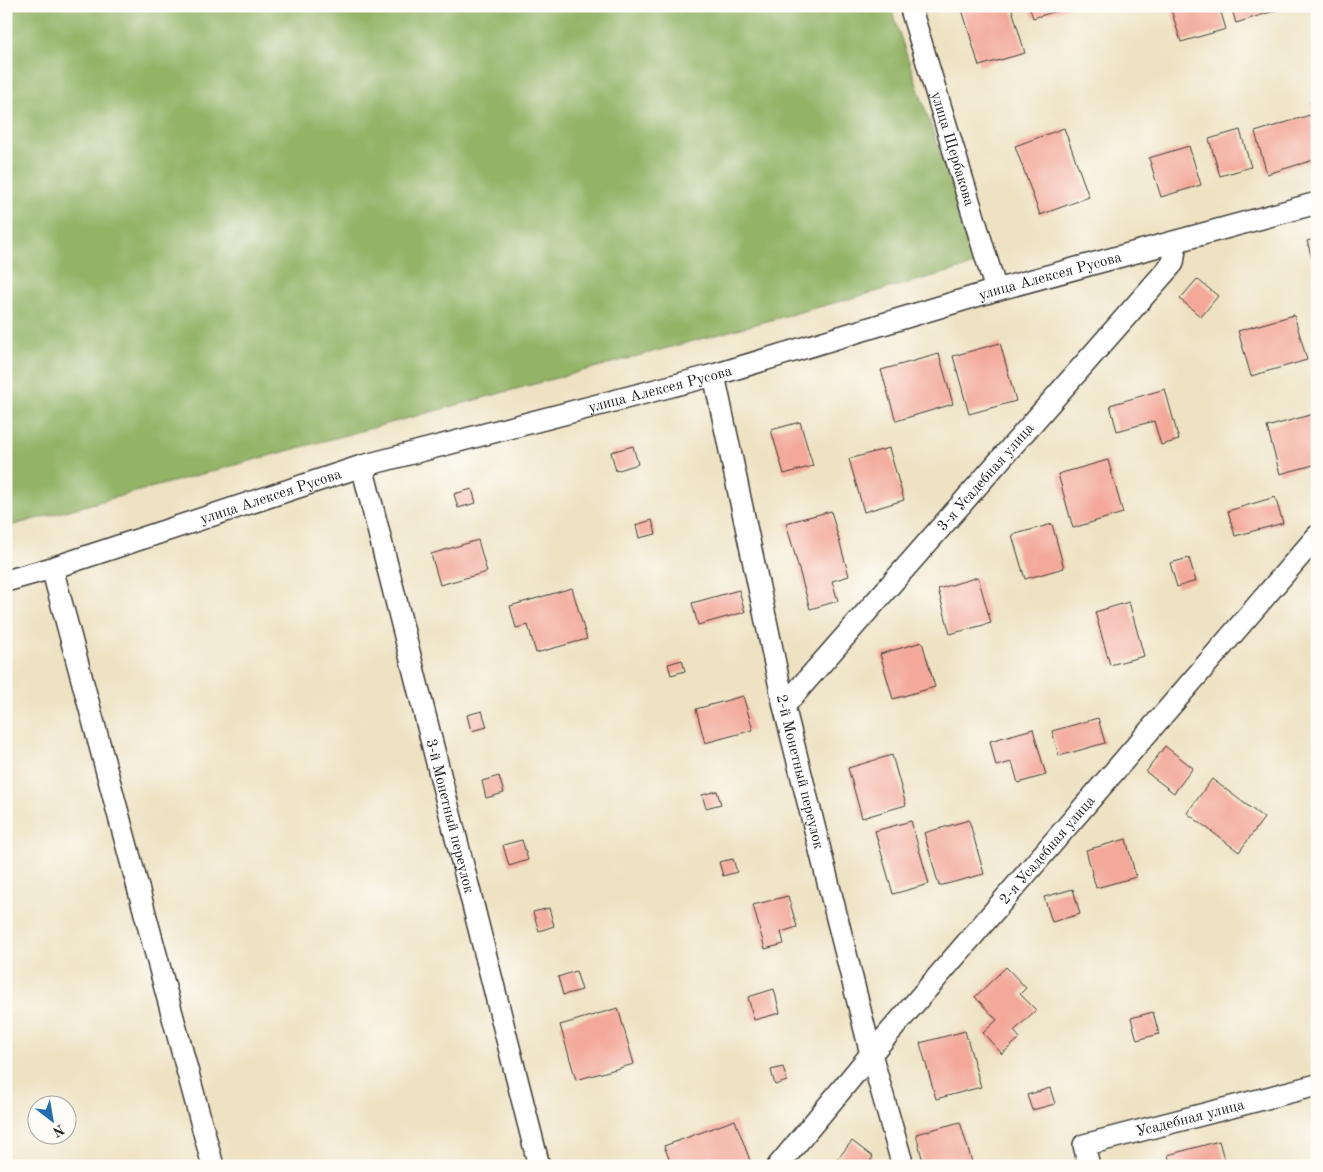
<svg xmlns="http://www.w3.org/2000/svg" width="1323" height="1172" font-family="'Old Standard TT',serif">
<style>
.forest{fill:#93b366;stroke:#586841}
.building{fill:#f3a899}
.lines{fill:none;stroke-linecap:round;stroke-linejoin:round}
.street-casing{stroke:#3c3a35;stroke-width:24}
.street{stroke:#fff;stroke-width:21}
.labels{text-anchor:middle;stroke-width:4.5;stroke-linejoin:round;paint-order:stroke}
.street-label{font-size:15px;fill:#1c1c1c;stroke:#fdfcf7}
</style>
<rect width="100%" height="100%" fill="#fdfcf7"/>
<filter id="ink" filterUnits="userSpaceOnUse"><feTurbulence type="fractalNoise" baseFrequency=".02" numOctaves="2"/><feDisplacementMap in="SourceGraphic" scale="10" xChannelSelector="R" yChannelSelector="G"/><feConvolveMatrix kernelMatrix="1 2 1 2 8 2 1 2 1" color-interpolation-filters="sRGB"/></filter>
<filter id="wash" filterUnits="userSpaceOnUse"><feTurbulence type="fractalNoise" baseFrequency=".0096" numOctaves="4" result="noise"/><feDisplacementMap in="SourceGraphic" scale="20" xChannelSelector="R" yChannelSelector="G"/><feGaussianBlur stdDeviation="1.12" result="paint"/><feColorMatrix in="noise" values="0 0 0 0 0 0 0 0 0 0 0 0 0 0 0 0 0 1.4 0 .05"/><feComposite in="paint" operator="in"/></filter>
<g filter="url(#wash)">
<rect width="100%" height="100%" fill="#eee2c3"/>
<path class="forest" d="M6,6H890L978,264L6,527Z"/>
<g id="blocks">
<g class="building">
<path d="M961,6H1011L1025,53L979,66Z"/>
<path d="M1029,6H1070V7L1033,18Z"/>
<path d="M1096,6H1113V7L1098,11Z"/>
<path d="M1170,6H1219L1226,29L1181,42Z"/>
<path d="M1231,6H1276L1277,10L1236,23Z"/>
<path d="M1317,101V122H1316L1311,102Z"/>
<path d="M1310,115L1317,136V159L1267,174L1255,132Z"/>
<path d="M1064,128L1089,197L1040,215L1015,146Z"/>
<path d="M1240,130L1251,167L1220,176L1209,139Z"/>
<path d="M1189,146L1201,185L1161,197L1149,158Z"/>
<path d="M1317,238V272H1316L1307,241Z"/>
<path d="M1197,279L1218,296L1201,317L1180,299Z"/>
<path d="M1294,315L1307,360L1251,376L1238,331Z"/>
<path d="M1000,343L1016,401L969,414L953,356Z"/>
<path d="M939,354L953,404L896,421L881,370Z"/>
<path d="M1165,389L1179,440L1161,445L1154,421L1117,431L1110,405Z"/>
<path d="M1317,413V464L1280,474L1267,427Z"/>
<path d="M800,422L813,466L784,474L771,430Z"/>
<path d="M633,446L638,464L616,471L611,452Z"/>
<path d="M889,448L904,500L864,512L849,459Z"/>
<path d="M1108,460L1123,513L1073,528L1058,474Z"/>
<path d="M472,489L476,503L458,508L454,494Z"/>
<path d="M1275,497L1283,523L1235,536L1228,511Z"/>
<path d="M831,511L849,576L832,581L838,601L810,609L786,523Z"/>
<path d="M652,520L656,534L639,538L636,525Z"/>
<path d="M1052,524L1064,568L1025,579L1012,535Z"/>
<path d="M478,540L487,572L440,585L431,554Z"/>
<path d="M1189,558L1196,581L1177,587L1170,563Z"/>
<path d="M978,577L991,623L950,634L938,589Z"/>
<path d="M572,588L587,639L536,653L528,625L516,628L510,606Z"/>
<path d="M739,590L745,612L698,625L692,603Z"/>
<path d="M1129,602L1144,656L1110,665L1095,612Z"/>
<path d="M922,642L935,687L893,699L880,654Z"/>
<path d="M682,660L685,671L671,675L668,664Z"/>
<path d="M743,696L753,730L705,743L696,709Z"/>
<path d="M482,711L487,727L471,731L467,715Z"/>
<path d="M1098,718L1105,743L1059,756L1052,731Z"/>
<path d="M1033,729L1046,775L1018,783L1012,762L996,766L990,741Z"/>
<path d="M1165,746L1193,768L1174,793L1146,772Z"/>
<path d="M892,755L906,805L862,818L848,768Z"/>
<path d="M499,776L504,793L486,798L482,781Z"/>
<path d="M1212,779L1264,818L1239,852L1187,813Z"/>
<path d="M717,791L721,804L706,808L702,795Z"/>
<path d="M969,820L984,874L939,886L924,833Z"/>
<path d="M911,821L929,884L893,894L875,831Z"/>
<path d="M1126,839L1136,877L1096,888L1086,850Z"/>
<path d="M522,840L528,860L509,866L503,845Z"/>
<path d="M733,859L737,872L723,876L719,862Z"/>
<path d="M1073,889L1080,914L1052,922L1044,897Z"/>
<path d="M788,896L797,927L781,932L784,944L765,949L753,905Z"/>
<path d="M549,908L554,926L539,931L533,912Z"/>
<path d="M1006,967L1026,988L1020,994L1036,1010L1014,1031L1020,1038L1002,1054L983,1033L997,1020L975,997Z"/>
<path d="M576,971L582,990L563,995L558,977Z"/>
<path d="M774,989L780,1013L754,1020L748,997Z"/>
<path d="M618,1008L634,1064L576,1080L560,1025Z"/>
<path d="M1153,1012L1159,1034L1137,1040L1131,1018Z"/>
<path d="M965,1031L981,1087L936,1099L920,1043Z"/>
<path d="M783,1067L787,1081L775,1085L771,1070Z"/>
<path d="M1050,1088L1055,1104L1032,1110L1027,1095Z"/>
<path d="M735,1120L752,1166H672L664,1146Z"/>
<path d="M960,1122L972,1162L959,1166H924L916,1134Z"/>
<path d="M852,1141L873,1157L867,1166H832Z"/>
<path d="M1219,1141L1226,1166H1171L1168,1155Z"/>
</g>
</g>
</g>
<g filter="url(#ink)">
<use href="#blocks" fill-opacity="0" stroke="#3c3a35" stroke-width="1"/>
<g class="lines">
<g class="street-casing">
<g id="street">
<path id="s1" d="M910,6L996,290"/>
<path id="s2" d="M714,375L784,706L871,1054L903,1166"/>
<path id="s3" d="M362,466L539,1166"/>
<path d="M52,568L213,1166"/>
<path id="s4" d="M6,581L52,568L362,466L714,375L996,290L1317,203"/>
<path id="s5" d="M784,706L1173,263L1176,243"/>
<path id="s6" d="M778,1166L871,1054L1317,536"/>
<path id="s7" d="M1089,1166L1084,1145L1317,1085"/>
</g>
</g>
<use href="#street" class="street"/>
</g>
</g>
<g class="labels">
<g class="street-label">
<text dy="5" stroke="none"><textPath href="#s1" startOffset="149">улица Щербакова</textPath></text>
<text dy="5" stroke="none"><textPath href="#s4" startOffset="1088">улица Алексея Русова</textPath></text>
<text dy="5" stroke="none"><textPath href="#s4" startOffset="682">улица Алексея Русова</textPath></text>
<text dy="5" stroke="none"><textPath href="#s5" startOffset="305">3-я Усадебная улица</textPath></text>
<text dy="5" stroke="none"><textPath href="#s4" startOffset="278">улица Алексея Русова</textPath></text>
<text dy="5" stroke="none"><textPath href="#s2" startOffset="406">2-й Монетный переулок</textPath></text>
<text dy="5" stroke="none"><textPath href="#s3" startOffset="361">3-й Монетный переулок</textPath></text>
<text dy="5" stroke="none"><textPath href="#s6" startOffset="415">2-я Усадебная улица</textPath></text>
<text dy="5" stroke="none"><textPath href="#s7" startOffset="131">Усадебная улица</textPath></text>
</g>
</g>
<rect width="1323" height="1172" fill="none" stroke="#fdfcf7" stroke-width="25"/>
<g transform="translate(52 1120) rotate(149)"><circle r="24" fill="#fdfcf7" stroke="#a3a29f"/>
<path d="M0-4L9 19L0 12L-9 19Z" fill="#1f6fb2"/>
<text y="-8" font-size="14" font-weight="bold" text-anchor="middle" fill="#1c1c1c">N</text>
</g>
</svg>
